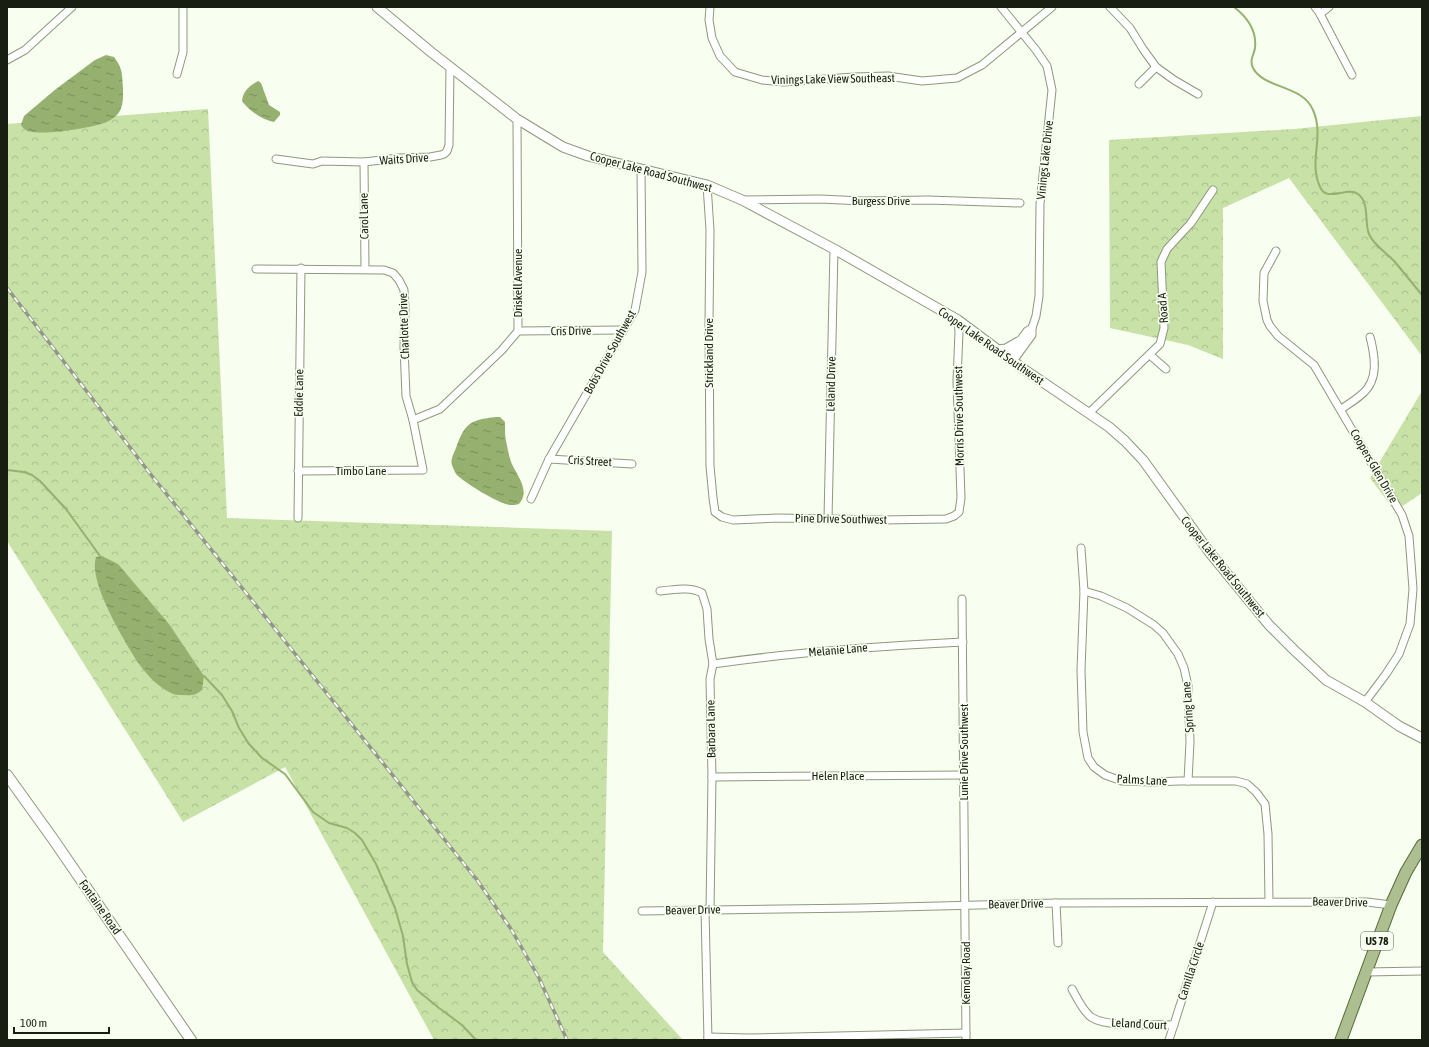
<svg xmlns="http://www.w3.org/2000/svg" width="1429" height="1047" font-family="'Asap Condensed',sans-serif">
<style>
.forest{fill:url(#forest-crowns)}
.water{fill:url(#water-ripples)}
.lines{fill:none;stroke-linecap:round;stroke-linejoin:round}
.stream{stroke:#96b16f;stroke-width:2}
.minor-casing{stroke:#8c9a7a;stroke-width:9}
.tertiary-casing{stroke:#8c9a7a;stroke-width:11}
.secondary-casing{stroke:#8c9a7a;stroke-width:12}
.primary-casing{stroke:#556b34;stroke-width:13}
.minor{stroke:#fff;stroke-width:7}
.tertiary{stroke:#fff;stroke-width:9}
.secondary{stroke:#fff;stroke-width:10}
.primary{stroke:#adbf90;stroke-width:11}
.rail-casing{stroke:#92978a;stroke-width:3.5}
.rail{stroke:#f8fef0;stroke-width:2;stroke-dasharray:6;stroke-linecap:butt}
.labels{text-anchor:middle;stroke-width:3.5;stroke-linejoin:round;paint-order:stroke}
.shield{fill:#f8fef0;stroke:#5c6155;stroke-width:1}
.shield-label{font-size:11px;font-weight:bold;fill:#191e12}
.street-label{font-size:12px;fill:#191e12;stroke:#f8fef0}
</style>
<defs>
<pattern id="forest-crowns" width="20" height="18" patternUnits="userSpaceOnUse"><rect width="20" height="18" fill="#c8e1a7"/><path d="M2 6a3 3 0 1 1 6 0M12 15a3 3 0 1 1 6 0" fill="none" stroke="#abc18f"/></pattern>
<pattern id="water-ripples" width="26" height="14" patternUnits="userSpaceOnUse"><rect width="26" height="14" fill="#96b16f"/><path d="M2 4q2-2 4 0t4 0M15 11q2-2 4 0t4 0" fill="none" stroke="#7a8f5a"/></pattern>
</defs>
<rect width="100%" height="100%" fill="#f8fef0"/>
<g class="forest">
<path d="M208,109L227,518L612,531L603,952L683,1040H434L285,767L183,822L7,541V124Z"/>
<path d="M1422,116V356L1289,178L1223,208V359L1188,345L1110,328L1109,140L1294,129Z"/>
<path d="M1422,391V493L1395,511L1370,478Z"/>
</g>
<g class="water">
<path d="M106,55L114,57C123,69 122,74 123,88C123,97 124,107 117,115C114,118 108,122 104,123C90,128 42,136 28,131C25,130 23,128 21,125L24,116L56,89L95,60Z"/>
<path d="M258,81L261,83L269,105L280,112V115L274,122C263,120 249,111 242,101C243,91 249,86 258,81Z"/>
<path d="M496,417H500L505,422C505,426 505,430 505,434C506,442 508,451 510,459C514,473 532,489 519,504C516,505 513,505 510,505C499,504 463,482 456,474C455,472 453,468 452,465C450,460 454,453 456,448C465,423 470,420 496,417Z"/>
<path d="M102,556L118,564L169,624L204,676L202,690C196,695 191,696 183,695C179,695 175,695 171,693C146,681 131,652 118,629C109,612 90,576 96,557Z"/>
</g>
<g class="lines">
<g class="stream">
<path d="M1234,7C1247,17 1257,30 1255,48C1254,55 1249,60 1253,68C1264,89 1303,85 1313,110C1325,137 1308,161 1320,187C1327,203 1347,186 1358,194C1370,203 1364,222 1369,234C1374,246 1387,253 1395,262C1404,273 1413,284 1422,295"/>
<path d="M7,470L24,472L32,475L40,481L66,509L100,556"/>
<path d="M204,676L222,695L232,711L239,728L249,744L262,758L285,774L313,812L329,823L347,828L355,833L362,840L376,864L395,908L403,936L407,964L412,982L417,990L439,1008L462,1025L476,1040"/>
</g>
<g class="minor-casing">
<g id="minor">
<path d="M710,7L709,20L712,38L720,56L735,72L762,80L784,82L854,77L888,76L922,81L957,78L982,65L1052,7"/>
<path d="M1001,7L1036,50L1047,66L1052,90L1040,204L1039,296L1036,316L1032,328V335L1013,361"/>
<path d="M1110,7L1130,28L1143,49L1156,67L1174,80L1198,94"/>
<path d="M1315,7L1319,12L1352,75"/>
<path d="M1320,14L1329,7"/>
<path d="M7,60L25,50L72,7"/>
<path d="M177,74L183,52V7"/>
<path d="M1139,84L1156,67"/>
<path d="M276,159L313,164L322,161L364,162L399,158L430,157L441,155L444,154L447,151L449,145L450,68"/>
<path d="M364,162L365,269"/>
<path d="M707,185L710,230L709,323L710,466L713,498L715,512L722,517L733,520L778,518L881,520L946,519L954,516L959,512L961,498L957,381L959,332L958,320"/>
<path d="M743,200L820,199L863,201L928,200L1020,203"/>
<path d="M1276,251L1264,273L1263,301L1267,320L1270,326L1278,336L1314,365L1402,515L1409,536L1413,589L1410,624L1399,654L1386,674L1365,702"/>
<path d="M256,269L384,270L393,273L399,280L404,290L405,308L404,347L406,396L413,420L423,470L298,471"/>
<path d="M518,331L623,330"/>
<path d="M997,349L1006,348L1018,341"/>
<path d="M1150,355L1166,369"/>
<path d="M1008,357L1027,331L1032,328"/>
<path d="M1341,409C1363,395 1377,387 1374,358C1373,350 1372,344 1370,337"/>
<path d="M1089,413L1160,344L1164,328L1161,262L1167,249L1191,223L1213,190"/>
<path d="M413,420L440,409L502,350L518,331L517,119"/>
<path d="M549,459L632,464"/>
<path d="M531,499L549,459L635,310L642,272L641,169"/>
<path d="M298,518L301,268"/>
<path d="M828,519L834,249"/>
<path d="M1081,548L1084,591L1081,670L1083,732L1088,758L1094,767L1105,775L1122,781L1153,782L1180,781H1236L1247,784L1256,792L1265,804L1268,834L1269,902"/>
<path d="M660,591C674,590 689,586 702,593L707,609L709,639L713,664L710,679L712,777L710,910"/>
<path d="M1084,591L1101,596L1127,608L1154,625L1163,633L1178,654L1184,668L1188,686L1190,742L1188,781"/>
<path d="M962,599L966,1040"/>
<path d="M713,664C796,652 879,646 963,642"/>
<path d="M712,777L964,775"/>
<path d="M1056,903L1058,943"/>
<path d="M705,910L708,1040"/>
<path d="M642,911L859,908L1056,903L1367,902L1391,905"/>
<path d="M1366,972L1422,971"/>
<path d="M1072,989C1077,998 1082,1010 1091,1017C1107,1028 1153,1024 1174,1025"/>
<path d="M708,1037L749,1038L966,1033"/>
<path d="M1169,1040L1213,902"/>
</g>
</g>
<g class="tertiary-casing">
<path id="tertiary" d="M377,7L431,52L517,119L563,147L588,156L707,185L742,200L834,249L958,320L1025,370L1109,427L1125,441L1143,460L1210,553L1269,625L1293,649L1326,680L1365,702L1399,726L1422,738"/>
</g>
<g class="secondary-casing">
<path id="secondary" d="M7,775L53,839L191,1040"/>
</g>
<g class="primary-casing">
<path id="primary" d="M1341,1040L1391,905L1406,872L1422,845"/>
</g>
<use href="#minor" class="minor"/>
<use href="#tertiary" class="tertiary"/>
<use href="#secondary" class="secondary"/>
<use href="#primary" class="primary"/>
<g class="rail-casing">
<path id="rail" d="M7,288L152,476L477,880L511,929L539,978L567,1040"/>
</g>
<use href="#rail" class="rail"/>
</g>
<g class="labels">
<rect class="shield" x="1361" y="932" width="32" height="18" rx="3"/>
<g class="shield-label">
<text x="1377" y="945">US 78</text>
</g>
<g class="street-label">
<text transform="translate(833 79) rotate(-1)" y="4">Vinings Lake View Southeast</text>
<text transform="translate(404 159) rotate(-4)" y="4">Waits Drive</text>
<text transform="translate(1045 160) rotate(-84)" y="4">Vinings Lake Drive</text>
<text transform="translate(651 172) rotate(15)" y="4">Cooper Lake Road Southwest</text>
<text x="881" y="205">Burgess Drive</text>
<text transform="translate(364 216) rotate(-91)" y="4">Carol Lane</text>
<text transform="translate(518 283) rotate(-90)" y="4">Driskell Avenue</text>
<text transform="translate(1163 308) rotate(-94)" y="4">Road A</text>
<text transform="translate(404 326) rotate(-92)" y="4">Charlotte Drive</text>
<text transform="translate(571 331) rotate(-1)" y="4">Cris Drive</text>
<text transform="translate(991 346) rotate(35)" y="4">Cooper Lake Road Southwest</text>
<text transform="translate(610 352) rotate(-61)" y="4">Bobs Drive Southwest</text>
<text transform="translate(709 353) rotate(-90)" y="4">Strickland Drive</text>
<text transform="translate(831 384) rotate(-89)" y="4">Leland Drive</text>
<text transform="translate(299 393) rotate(-89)" y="4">Eddie Lane</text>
<text transform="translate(959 416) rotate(-91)" y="4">Morris Drive Southwest</text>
<text transform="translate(590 461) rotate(3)" y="4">Cris Street</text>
<text transform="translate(1374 466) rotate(60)" y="4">Coopers Glen Drive</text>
<text x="361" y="475">Timbo Lane</text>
<text transform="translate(841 519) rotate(1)" y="4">Pine Drive Southwest</text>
<text transform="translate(1223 567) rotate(51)" y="4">Cooper Lake Road Southwest</text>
<text transform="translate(838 650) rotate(-5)" y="4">Melanie Lane</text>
<text transform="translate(1188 707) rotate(-94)" y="4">Spring Lane</text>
<text transform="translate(711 729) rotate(-91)" y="4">Barbara Lane</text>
<text transform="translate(964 752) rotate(-90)" y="4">Lunie Drive Southwest</text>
<text x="838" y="780">Helen Place</text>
<text transform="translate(1142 780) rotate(3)" y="4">Palms Lane</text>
<text transform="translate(1340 902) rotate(1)" y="4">Beaver Drive</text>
<text transform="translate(1016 904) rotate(-1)" y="4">Beaver Drive</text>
<text transform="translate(100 907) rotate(55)" y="4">Fontaine Road</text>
<text transform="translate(693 910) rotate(-1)" y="4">Beaver Drive</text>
<text transform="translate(1191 971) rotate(-72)" y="4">Camilla Circle</text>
<text transform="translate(966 973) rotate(-90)" y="4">Kemolay Road</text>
<text transform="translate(1139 1024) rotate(3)" y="4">Leland Court</text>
</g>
</g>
<rect width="1429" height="1047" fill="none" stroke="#191e12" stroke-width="16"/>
<path d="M14 1027v6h95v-6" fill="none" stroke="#191e12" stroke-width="2"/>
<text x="20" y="1027" font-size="12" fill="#191e12" stroke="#f8fef0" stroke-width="3" paint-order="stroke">100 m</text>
</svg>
